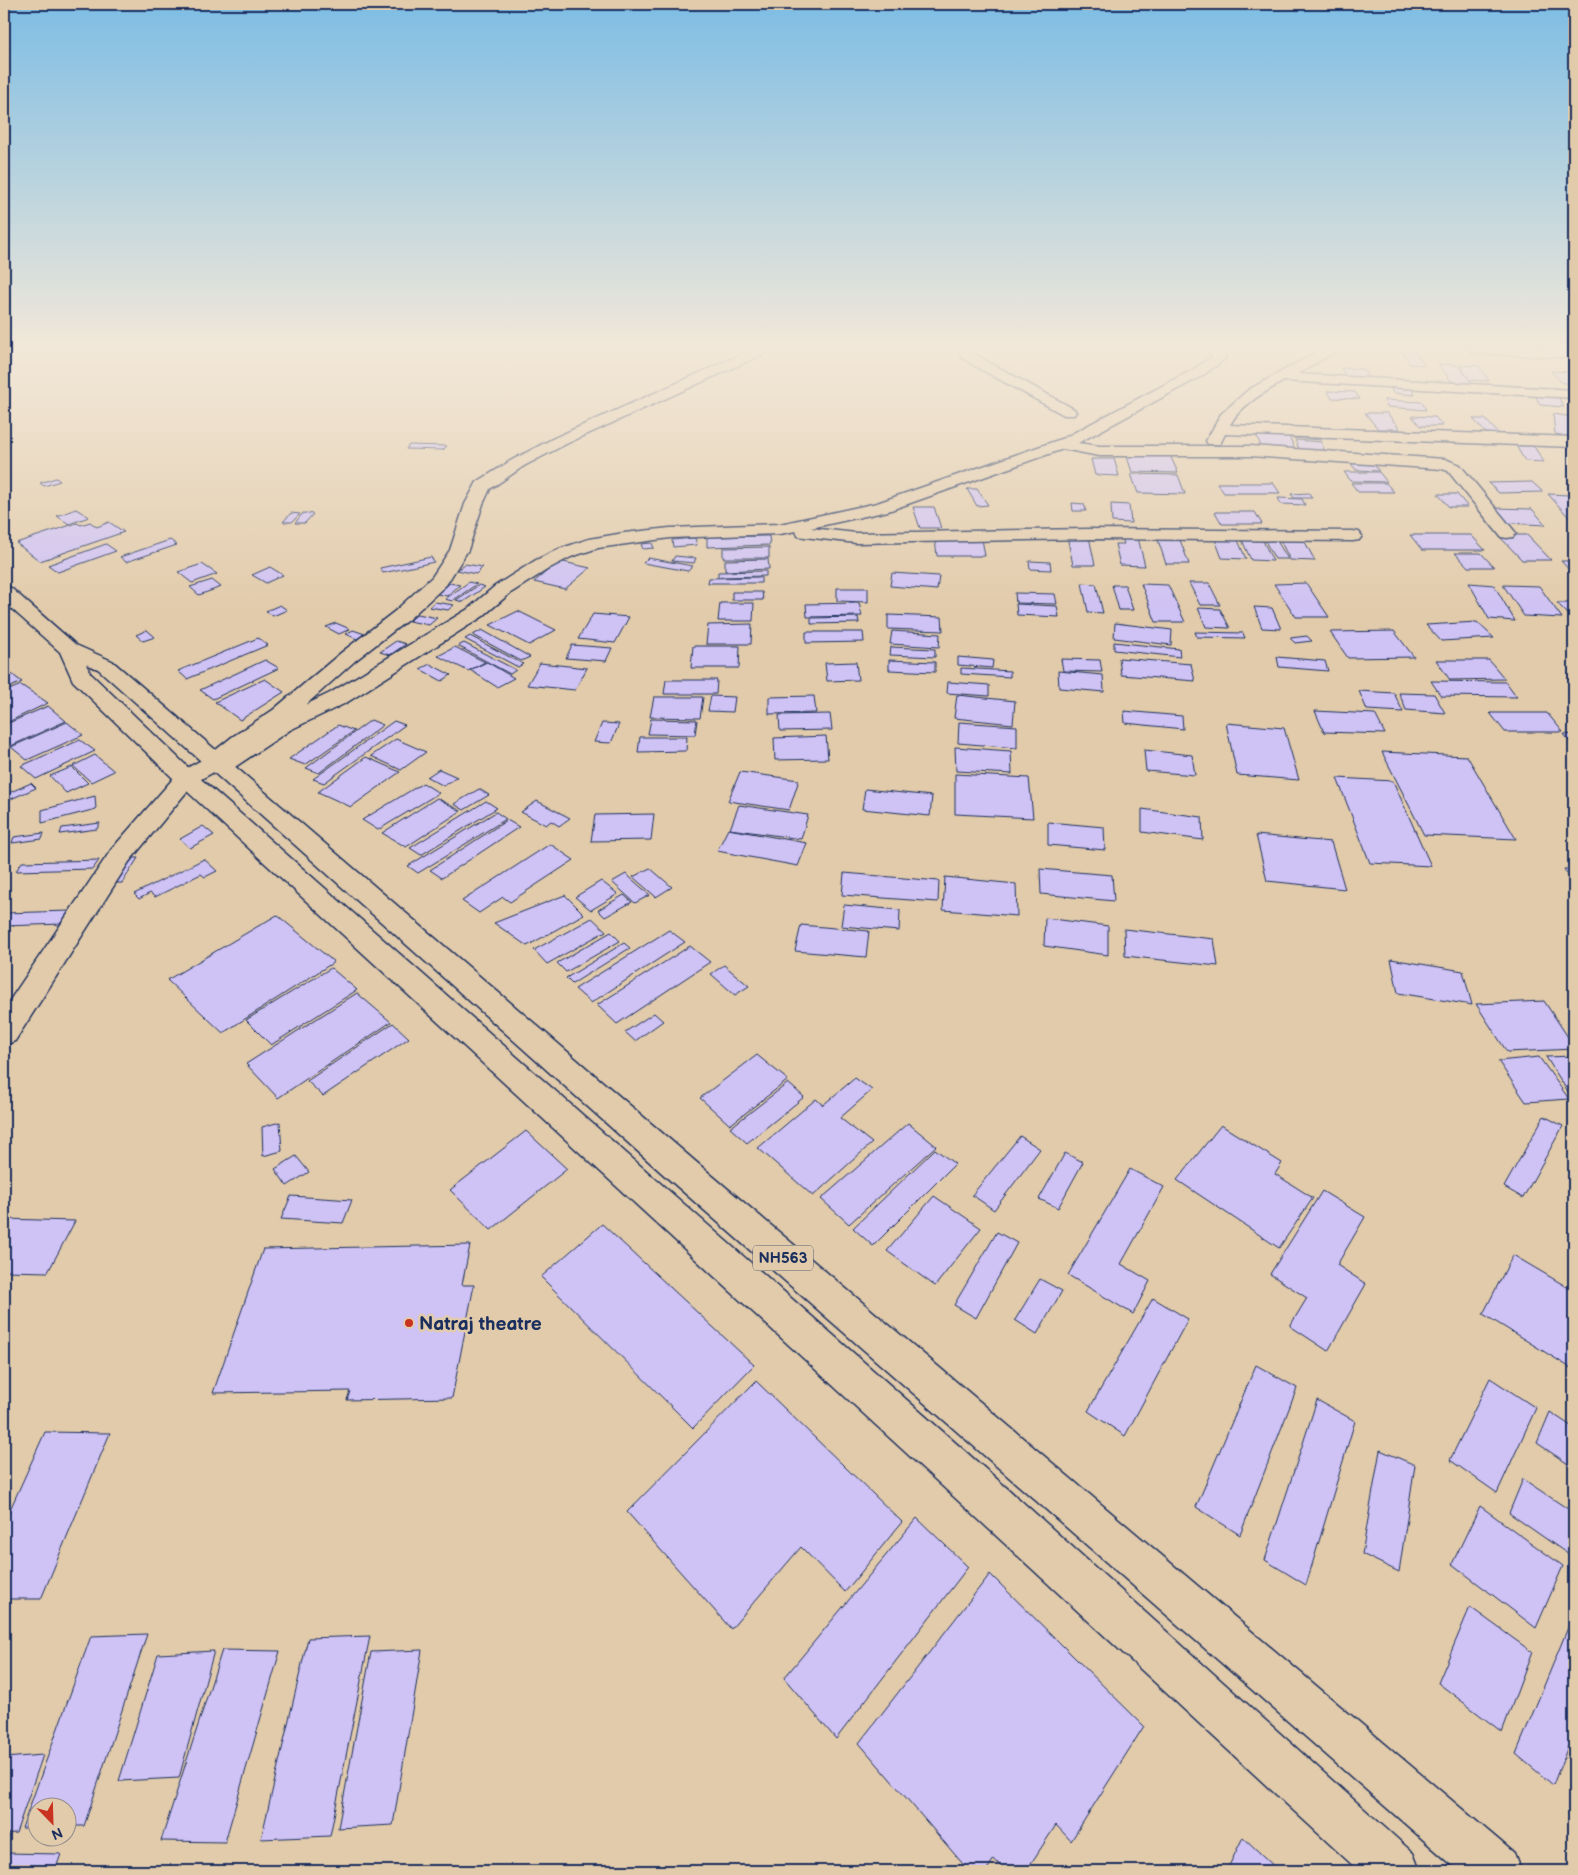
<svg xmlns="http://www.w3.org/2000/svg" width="1578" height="1875" font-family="'Balsamiq Sans',sans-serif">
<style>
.building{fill:#cfc2f4;stroke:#1b2f5e}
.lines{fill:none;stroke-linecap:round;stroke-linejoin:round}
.street-casing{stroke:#1b2f5e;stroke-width:3}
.secondary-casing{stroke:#1b2f5e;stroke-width:3}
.highway-casing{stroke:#1b2f5e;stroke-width:3}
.street{fill:#e2cbab;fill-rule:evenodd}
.secondary{fill:#e2cbab;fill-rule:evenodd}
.highway{fill:#e2cbab;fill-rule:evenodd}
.poi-dot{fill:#c8321e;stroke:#e2cbab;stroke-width:2}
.labels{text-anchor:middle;stroke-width:5;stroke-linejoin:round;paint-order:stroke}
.shield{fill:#e2cbab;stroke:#575e75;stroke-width:1}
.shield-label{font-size:15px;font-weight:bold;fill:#1b2f5e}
.near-poi-label{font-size:19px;font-weight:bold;fill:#1b2f5e;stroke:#e2cbab;text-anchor:start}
</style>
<rect width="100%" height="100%" fill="#e2cbab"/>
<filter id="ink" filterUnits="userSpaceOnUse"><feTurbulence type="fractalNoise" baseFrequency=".02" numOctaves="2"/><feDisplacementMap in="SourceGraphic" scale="10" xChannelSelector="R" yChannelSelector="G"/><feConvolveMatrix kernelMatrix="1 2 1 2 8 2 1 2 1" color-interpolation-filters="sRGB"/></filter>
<g filter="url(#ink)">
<g class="building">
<path d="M1401,349H1413L1424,365L1410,364Z"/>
<path d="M1438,364L1458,365L1472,383L1452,382Z"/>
<path d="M1460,365L1479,366L1489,381L1469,380Z"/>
<path d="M1341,368L1363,369L1368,378L1346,377Z"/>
<path d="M1551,371L1573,372L1574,383H1562Z"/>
<path d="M1390,386L1411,387L1415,395L1393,393Z"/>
<path d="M1327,391L1355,392L1360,399L1332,398Z"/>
<path d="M1535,395L1558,397L1564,407L1540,405Z"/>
<path d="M1384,400L1422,402L1426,410L1387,407Z"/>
<path d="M1365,413H1387L1400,429H1378Z"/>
<path d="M1553,414L1573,417L1574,437L1555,434Z"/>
<path d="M1412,416L1435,417L1443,426H1420Z"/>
<path d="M1473,419H1485L1499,434L1486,433Z"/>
<path d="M1255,433L1288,434L1296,451L1263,450Z"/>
<path d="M1292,433L1320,435L1321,440L1293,438Z"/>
<path d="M1295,440L1321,442L1325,452L1300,451Z"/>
<path d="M1515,444L1533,445L1544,462L1525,461Z"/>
<path d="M409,445L447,446L443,450L406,449Z"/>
<path d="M1126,454L1170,455L1178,473L1132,472Z"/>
<path d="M1091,459H1114L1119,476L1095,475Z"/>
<path d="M1349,461H1371L1379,471L1356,470Z"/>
<path d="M1344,472H1379L1387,482L1351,481Z"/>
<path d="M1131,474L1178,475L1185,494L1138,493Z"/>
<path d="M56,478L60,481L44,486L40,483Z"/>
<path d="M1532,482L1543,492L1499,493L1488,483Z"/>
<path d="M1217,483H1273L1280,493H1224Z"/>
<path d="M1351,483H1386L1394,492H1358Z"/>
<path d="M967,489H977L988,505L977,506Z"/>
<path d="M1309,493L1312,498H1294L1291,494Z"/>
<path d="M1438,494H1457L1468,507H1449Z"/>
<path d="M1548,494L1569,495L1574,501V523Z"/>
<path d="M1278,498L1302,499L1305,505L1281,504Z"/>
<path d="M1072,503L1084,504L1086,511H1073Z"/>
<path d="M1111,504L1129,505L1131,523L1112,522Z"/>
<path d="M913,507H934L941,528H920Z"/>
<path d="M1494,508L1532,509L1546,525L1506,523Z"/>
<path d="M76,509L89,517L69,524L57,516Z"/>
<path d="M1215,512H1255L1262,524H1222Z"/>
<path d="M291,513L300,514L292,522H283Z"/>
<path d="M303,513L313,514L305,523H295Z"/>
<path d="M90,522L97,527L109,522L124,532L40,561L16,543L77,523L81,525Z"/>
<path d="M1410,535H1471L1485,550H1422Z"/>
<path d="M1498,535H1527L1551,560H1522Z"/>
<path d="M769,536L770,545L707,547V537Z"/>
<path d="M1067,536L1089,537L1095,565H1073Z"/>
<path d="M1214,537L1237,538L1246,559L1222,558Z"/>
<path d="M695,538L697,545L673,547L672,540Z"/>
<path d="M1122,538H1138L1145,566L1120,565L1115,544H1124Z"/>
<path d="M935,539H982L985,556H937Z"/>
<path d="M170,540L177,545L126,562L120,557Z"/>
<path d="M1158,540H1180L1189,564H1166Z"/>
<path d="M1242,540L1263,541L1273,561L1251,560Z"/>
<path d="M1280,540H1304L1315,561L1290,560Z"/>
<path d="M1265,541H1277L1288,559H1275Z"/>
<path d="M652,543L654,548L643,549L641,544Z"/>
<path d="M106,544L116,551L58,572L48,565Z"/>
<path d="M769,547V558H723V548Z"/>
<path d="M1455,553H1481L1494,567H1468Z"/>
<path d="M675,556L696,558L694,563L672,561Z"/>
<path d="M431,557L434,562L383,573L380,568Z"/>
<path d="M648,558L693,566L688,571L643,563Z"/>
<path d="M768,559L769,569L725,571V560Z"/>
<path d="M559,561L590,568L565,589L534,582Z"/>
<path d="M1029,561L1050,562L1051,570L1030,569Z"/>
<path d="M1561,561H1574V574H1573Z"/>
<path d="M202,564L217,574L192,583L178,572Z"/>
<path d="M465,564L483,567L476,574L457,570Z"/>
<path d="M270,567L283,575L266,583L252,575Z"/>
<path d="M766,571V576L718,577V572Z"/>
<path d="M892,573L939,576L937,590L890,586Z"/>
<path d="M761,577V583H708L709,578Z"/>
<path d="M212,580L221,587L199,595L190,587Z"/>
<path d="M469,582L477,584L452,601L445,599Z"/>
<path d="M450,583L460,585L447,596L437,594Z"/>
<path d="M1082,583L1096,584L1103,613L1088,612Z"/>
<path d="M1189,583H1209L1220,605H1200Z"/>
<path d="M1306,583L1329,617H1296L1274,584Z"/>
<path d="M1469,583L1494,585L1515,621L1489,619Z"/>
<path d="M1141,584L1168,585L1185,622H1156Z"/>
<path d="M479,585L485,587L463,602L456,600Z"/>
<path d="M1112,585H1125L1133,610H1119Z"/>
<path d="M1503,585L1539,586L1562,618L1524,616Z"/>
<path d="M837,588H868V602L837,601Z"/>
<path d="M732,592H762L763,600H732Z"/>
<path d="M1015,593L1055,594L1057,604L1016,603Z"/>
<path d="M435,602L454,605L448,610L429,607Z"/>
<path d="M720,603H754L753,621H718Z"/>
<path d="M859,603L862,616L807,617L806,604Z"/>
<path d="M1557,603H1574V617H1571Z"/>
<path d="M1016,604L1057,606L1059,617L1017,615Z"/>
<path d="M280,605L287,610L273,616L266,611Z"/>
<path d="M1254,607L1272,608L1281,629L1262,628Z"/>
<path d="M1198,608L1220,609L1230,628L1206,627Z"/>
<path d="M518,611L556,630L529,645L490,625Z"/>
<path d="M418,614L437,618L429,625L409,621Z"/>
<path d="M593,614L629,617L615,643L578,639Z"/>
<path d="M888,615L942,617L943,631L888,629Z"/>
<path d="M858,617L859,623L811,624V618Z"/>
<path d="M1477,622L1494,638L1441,641L1426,625Z"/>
<path d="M336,623L350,629L339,634L326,627Z"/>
<path d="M1115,623L1172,630L1171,645L1114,638Z"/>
<path d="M752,624L751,644H706L708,625Z"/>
<path d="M147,630L155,637L143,641L136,635Z"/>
<path d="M353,630L365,634L357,639L346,634Z"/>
<path d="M482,630L530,657L521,661L473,635Z"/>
<path d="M892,631L940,634L939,647L890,644Z"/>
<path d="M1394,631L1414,657L1348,658L1330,632Z"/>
<path d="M806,632H863L864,642L806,643Z"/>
<path d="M1195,632L1243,633L1245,638L1197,637Z"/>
<path d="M470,636L523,664L518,667L465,639Z"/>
<path d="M1307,636L1312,641L1295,643L1290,638Z"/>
<path d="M258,638L268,645L187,679L178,671Z"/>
<path d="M396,641L406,644L390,655L380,652Z"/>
<path d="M1114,642L1179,649L1180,657L1114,650Z"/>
<path d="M464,643L516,670L510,674L458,646Z"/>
<path d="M572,645L612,648L606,661L566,658Z"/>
<path d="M693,646H740L739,668H691Z"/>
<path d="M455,647L485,662L468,671L438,656Z"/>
<path d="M891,647L935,649V657L890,655Z"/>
<path d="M958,657L993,660L992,668L958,665Z"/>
<path d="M1277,657L1325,661L1328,671L1279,667Z"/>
<path d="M1119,658L1191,664L1195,681L1121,675Z"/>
<path d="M1061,659L1100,660L1102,672L1063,671Z"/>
<path d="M265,660L279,668L213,699L200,690Z"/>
<path d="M889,660L935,662V672L889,670Z"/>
<path d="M1436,660H1489L1505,679L1450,680Z"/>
<path d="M487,662L514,678L497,687L470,670Z"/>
<path d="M856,662L858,680L827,681L825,663Z"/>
<path d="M540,663L587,668L575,690L527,685Z"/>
<path d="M430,664L451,675L442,681L420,669Z"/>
<path d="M961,668L1010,671V677L961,674Z"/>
<path d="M5,669L22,682L4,690V670Z"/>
<path d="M1058,671L1103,675L1104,692L1059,688Z"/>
<path d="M265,679L284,692L240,720L215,702Z"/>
<path d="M666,680H717L716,694H664Z"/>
<path d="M1431,681L1506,682L1517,697L1441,696Z"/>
<path d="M948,682L989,685V696L947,693Z"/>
<path d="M21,685L48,703L4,724V692Z"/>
<path d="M1359,691L1394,693L1403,712L1367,710Z"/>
<path d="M1399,693L1434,694L1445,713L1406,710Z"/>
<path d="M957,695L1015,701L1013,724L954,718Z"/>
<path d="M711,696L735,697L733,712L708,711Z"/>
<path d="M814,696L816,713L769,714V697Z"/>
<path d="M654,697H703L700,718L650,717Z"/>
<path d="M48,706L66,721L4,749V725Z"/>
<path d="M1124,711L1182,716L1183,729L1125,723Z"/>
<path d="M1315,711L1375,714L1385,734L1324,732Z"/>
<path d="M1490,713H1547L1563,732H1505Z"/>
<path d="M830,714L832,730L780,731L779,715Z"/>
<path d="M651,719L697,720L695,735L648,734Z"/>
<path d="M371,720L383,725L319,773L306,768Z"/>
<path d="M394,721L405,725L324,783L313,779Z"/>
<path d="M67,722L83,735L27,760L11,747Z"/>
<path d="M959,722L1017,726V748L958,743Z"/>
<path d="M602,723L619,724L611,743L594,742Z"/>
<path d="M1226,723L1284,728L1299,780L1237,775Z"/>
<path d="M338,725L354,731L305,765L289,759Z"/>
<path d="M1564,734L1574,735V747Z"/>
<path d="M826,736L828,759L775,760L774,738Z"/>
<path d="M640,737H687L686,751L638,752Z"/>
<path d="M396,739L426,752L401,770L371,756Z"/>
<path d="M80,740L95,751L36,779L21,766Z"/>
<path d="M955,747L1011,751L1012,774L956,771Z"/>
<path d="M1144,750L1192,755L1195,775L1146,771Z"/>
<path d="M1382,752L1467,756L1516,839L1424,835Z"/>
<path d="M95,755L114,771L91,782L73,766Z"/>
<path d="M366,757L400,772L351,807L318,792Z"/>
<path d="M72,767L88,783L66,793L50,776Z"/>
<path d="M439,769L457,777L444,786L427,777Z"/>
<path d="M740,772L799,780L789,810L728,801Z"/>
<path d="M955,774L1029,778L1033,818L955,814Z"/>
<path d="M1337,778L1393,781L1431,866L1370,863Z"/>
<path d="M31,783L36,788L4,802V795Z"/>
<path d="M423,783L439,793L378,830L362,820Z"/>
<path d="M479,789L489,795L464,810L454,804Z"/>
<path d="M865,789L932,796L930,816L862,809Z"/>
<path d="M95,796L96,809L42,823V810Z"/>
<path d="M437,798L461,811L406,847L382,833Z"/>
<path d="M486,801L497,808L421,855L410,848Z"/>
<path d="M537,801L570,818L559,826L551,821L546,825L521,812Z"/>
<path d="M739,805L808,815L801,839L730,829Z"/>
<path d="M1142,809L1202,817L1203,840L1142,832Z"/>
<path d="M496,812L506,819L418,873L408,866Z"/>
<path d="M654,814L651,840L591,841L595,815Z"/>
<path d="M507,820L519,827L442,878L430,870Z"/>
<path d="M1048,822L1104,827L1105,850L1048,845Z"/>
<path d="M100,823L97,829L60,834L62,828Z"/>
<path d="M203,826L214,835L190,848L180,839Z"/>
<path d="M728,829L807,843L798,866L717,851Z"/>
<path d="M44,833L42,839L12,843L14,837Z"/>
<path d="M1256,835L1331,842L1345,889L1267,881Z"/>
<path d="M550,844L574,860L510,902L503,897L479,913L462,901Z"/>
<path d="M127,858H138L122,883H111Z"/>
<path d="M204,859L217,871L205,877L201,874L155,897L150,893L139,899L134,894Z"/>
<path d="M99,860L93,869L16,871L22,862Z"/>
<path d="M650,868L672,887L656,897L633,877Z"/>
<path d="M1040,869L1112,875L1114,901L1041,894Z"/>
<path d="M1564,869H1574V884Z"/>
<path d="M844,873L939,881L938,902L842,895Z"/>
<path d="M626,874L650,895L635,903L612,882Z"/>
<path d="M945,877L1016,884L1017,916L943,910Z"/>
<path d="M601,881L618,894L591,910L575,897Z"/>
<path d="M565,895L584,914L527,946L494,923Z"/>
<path d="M624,895L632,902L605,917L598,910Z"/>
<path d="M844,905L900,910L899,931L841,926Z"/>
<path d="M70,911L63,924L4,926V913Z"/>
<path d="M277,915L334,962L223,1033L167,980Z"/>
<path d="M592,918L606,931L547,964L534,950Z"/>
<path d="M1045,918L1108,926V955L1044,946Z"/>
<path d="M801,925L869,931L866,957L795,951Z"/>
<path d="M1124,929L1214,939L1218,966L1125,956Z"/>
<path d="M669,930L685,942L591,1003L575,989Z"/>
<path d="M611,932L620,941L566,972L557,963Z"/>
<path d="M624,943L630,948L572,984L566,978Z"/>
<path d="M690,946L710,962L617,1024L597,1005Z"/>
<path d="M1391,959L1463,971L1472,1005L1398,993Z"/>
<path d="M724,965L749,986L735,995L711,974Z"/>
<path d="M331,968L357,990L271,1045L246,1020Z"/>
<path d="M357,993L391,1022L278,1098L246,1064Z"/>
<path d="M1544,1001L1574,1046V1049L1507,1052L1476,1004Z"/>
<path d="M654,1013L663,1021L635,1041L625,1032Z"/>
<path d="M393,1023L409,1038L323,1096L307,1081Z"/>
<path d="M757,1055L788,1080L730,1125L700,1098Z"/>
<path d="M1574,1056V1101L1546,1057Z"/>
<path d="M1539,1057L1569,1099L1526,1102L1498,1061Z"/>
<path d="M855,1078L872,1090L840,1118L872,1143L813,1196L758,1148L816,1099L823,1105Z"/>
<path d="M788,1083L804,1097L747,1143L730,1128Z"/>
<path d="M1544,1116L1563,1126L1523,1198L1504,1187Z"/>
<path d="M280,1122L282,1151L263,1156L262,1127Z"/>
<path d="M908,1123L936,1146L849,1224L821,1199Z"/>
<path d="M1221,1125L1282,1163L1275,1174L1313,1198L1279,1248L1177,1180Z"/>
<path d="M526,1131L567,1169L491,1230L450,1190Z"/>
<path d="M1020,1136L1040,1149L994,1210L972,1195Z"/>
<path d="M935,1149L955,1164L873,1246L853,1228Z"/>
<path d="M1065,1153L1083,1162L1058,1208L1039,1199Z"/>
<path d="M296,1156L309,1172L287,1186L275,1169Z"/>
<path d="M1130,1169L1164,1187L1121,1264L1150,1281L1133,1314L1068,1275Z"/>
<path d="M1322,1191L1365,1217L1337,1265L1366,1284L1328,1351L1290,1326L1307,1298L1270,1274Z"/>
<path d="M291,1196L352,1200L343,1223L281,1219Z"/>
<path d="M934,1196L981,1228L935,1286L887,1251Z"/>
<path d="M4,1219L75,1221L48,1272L4,1271Z"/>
<path d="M602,1224L754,1365L693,1428L541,1277Z"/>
<path d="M997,1232L1017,1243L976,1318L954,1305Z"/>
<path d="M470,1245L462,1285H474L452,1398L347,1400L350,1391L213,1393L263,1249Z"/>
<path d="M1513,1255L1574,1291V1370L1483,1314Z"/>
<path d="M1040,1279L1062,1291L1037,1334L1015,1320Z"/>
<path d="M1153,1298L1188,1319L1125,1436L1088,1411Z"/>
<path d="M1256,1365L1297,1388L1240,1535L1196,1507Z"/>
<path d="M1490,1378L1536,1408L1497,1493L1450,1460Z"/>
<path d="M756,1381L902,1522L845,1592L801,1547L731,1629L627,1512Z"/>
<path d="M1317,1400L1355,1421L1306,1585L1265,1560Z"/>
<path d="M1550,1412L1574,1428V1468L1537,1443Z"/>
<path d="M45,1432L110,1433L41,1599H4V1523Z"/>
<path d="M1380,1450L1415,1465L1399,1572L1362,1554Z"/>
<path d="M1523,1479L1574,1513V1550L1572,1557L1509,1513Z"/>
<path d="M1480,1506L1563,1566L1536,1628L1452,1564Z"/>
<path d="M917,1518L968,1567L836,1739L784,1678Z"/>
<path d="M990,1574L1144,1726L1071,1841L1056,1825L1026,1871H1005L994,1859L986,1871H969L859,1743Z"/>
<path d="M1470,1607L1532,1652L1502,1732L1438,1683Z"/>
<path d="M1574,1613V1731L1553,1785L1516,1754Z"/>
<path d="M147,1634L84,1826H68V1808H38V1828H22L91,1636Z"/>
<path d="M370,1636L330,1836L261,1839L308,1638Z"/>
<path d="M222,1650L280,1651L225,1842L161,1841Z"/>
<path d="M422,1650L393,1825L338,1828L371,1652Z"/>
<path d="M214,1651L179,1778L119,1781L158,1654Z"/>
<path d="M43,1755L16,1833L4,1834V1758Z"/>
<path d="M1574,1794V1815L1568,1810Z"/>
<path d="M1243,1837L1279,1871H1229L1228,1868Z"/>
<path d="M4,1853L61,1854L55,1871H4Z"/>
</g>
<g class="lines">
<g class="street-casing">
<g id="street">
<path d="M958,349H972V352L983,359L1074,409L1076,412L1074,415H1064L973,365L961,357Z"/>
<path d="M1207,349H1221L1226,358L1202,376L1078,443L1099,446H1250L1445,459L1460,465L1516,533L1513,537L1507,538L1501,537L1448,471L1442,469L1250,456H1099L1063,449L888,511L811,528L856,533L1089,529L1353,531L1359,532L1362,536L1359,540L1353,541L1089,539L856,543L804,537L798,536L796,531L780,534L670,538L598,548L571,557L550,568L509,594L482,617L346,703L290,730L229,771L221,773L213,771L209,766L213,761L274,720L330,693L468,609L495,586L536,560L559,549L589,539L624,533L670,528L780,524L877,503L1064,438L1192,370L1212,357Z"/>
<path d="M1323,349H1339L1298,374L1574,390V398L1284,381C1265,392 1240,405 1230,425L1574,437V447L1225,434L1220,444H1208L1206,441L1221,414L1248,390Z"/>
<path d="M1466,349L1574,350V358L1473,353Z"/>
<path d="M186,771L194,773L198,778L129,862L15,1041L4,1045V1009L111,850L178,773Z"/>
</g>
</g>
<g class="secondary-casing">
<path id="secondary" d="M753,349H770L768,352L566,444L524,466L490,489L483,504L468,550L446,585L409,619L356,660L289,720L248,747L223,767L194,783L186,785L178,783L174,778L178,773L207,757L232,737L273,710L342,652L395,611L432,577L450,550L465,504L477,482L512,460L554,438Z"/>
</g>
<g class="highway-casing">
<path id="highway" d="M4,586L11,588L76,645L112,661L696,1162L1514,1853L1521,1871H1459L672,1182L98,669L86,664L90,673L194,773L1008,1489L1413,1853L1420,1871H1359L978,1519L178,783L73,681L60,652L4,602Z"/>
</g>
<use href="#street" class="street"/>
<use href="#secondary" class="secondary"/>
<use href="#highway" class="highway"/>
</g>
</g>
<linearGradient id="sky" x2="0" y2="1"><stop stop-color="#7dbde4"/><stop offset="0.57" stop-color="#f2e8d9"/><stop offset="1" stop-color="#f2e8d9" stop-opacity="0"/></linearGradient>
<rect width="1578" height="611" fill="url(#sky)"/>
<circle class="poi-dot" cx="409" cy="1323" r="5"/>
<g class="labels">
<rect class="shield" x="753" y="1245.5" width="60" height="25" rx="4"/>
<g class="shield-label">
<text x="783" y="1263">NH563</text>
</g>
<g class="near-poi-label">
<text x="419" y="1330">Natraj theatre</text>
</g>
</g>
<rect width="1578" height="1875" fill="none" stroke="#e2cbab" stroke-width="20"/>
<rect x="10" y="10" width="1558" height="1855" fill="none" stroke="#1b2f5e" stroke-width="2" filter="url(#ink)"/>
<g transform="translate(52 1822) rotate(157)"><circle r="24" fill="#e2cbab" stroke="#928d8c"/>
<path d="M0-4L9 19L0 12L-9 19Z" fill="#c8321e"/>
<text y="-8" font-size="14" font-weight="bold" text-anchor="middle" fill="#1b2f5e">N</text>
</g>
</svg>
